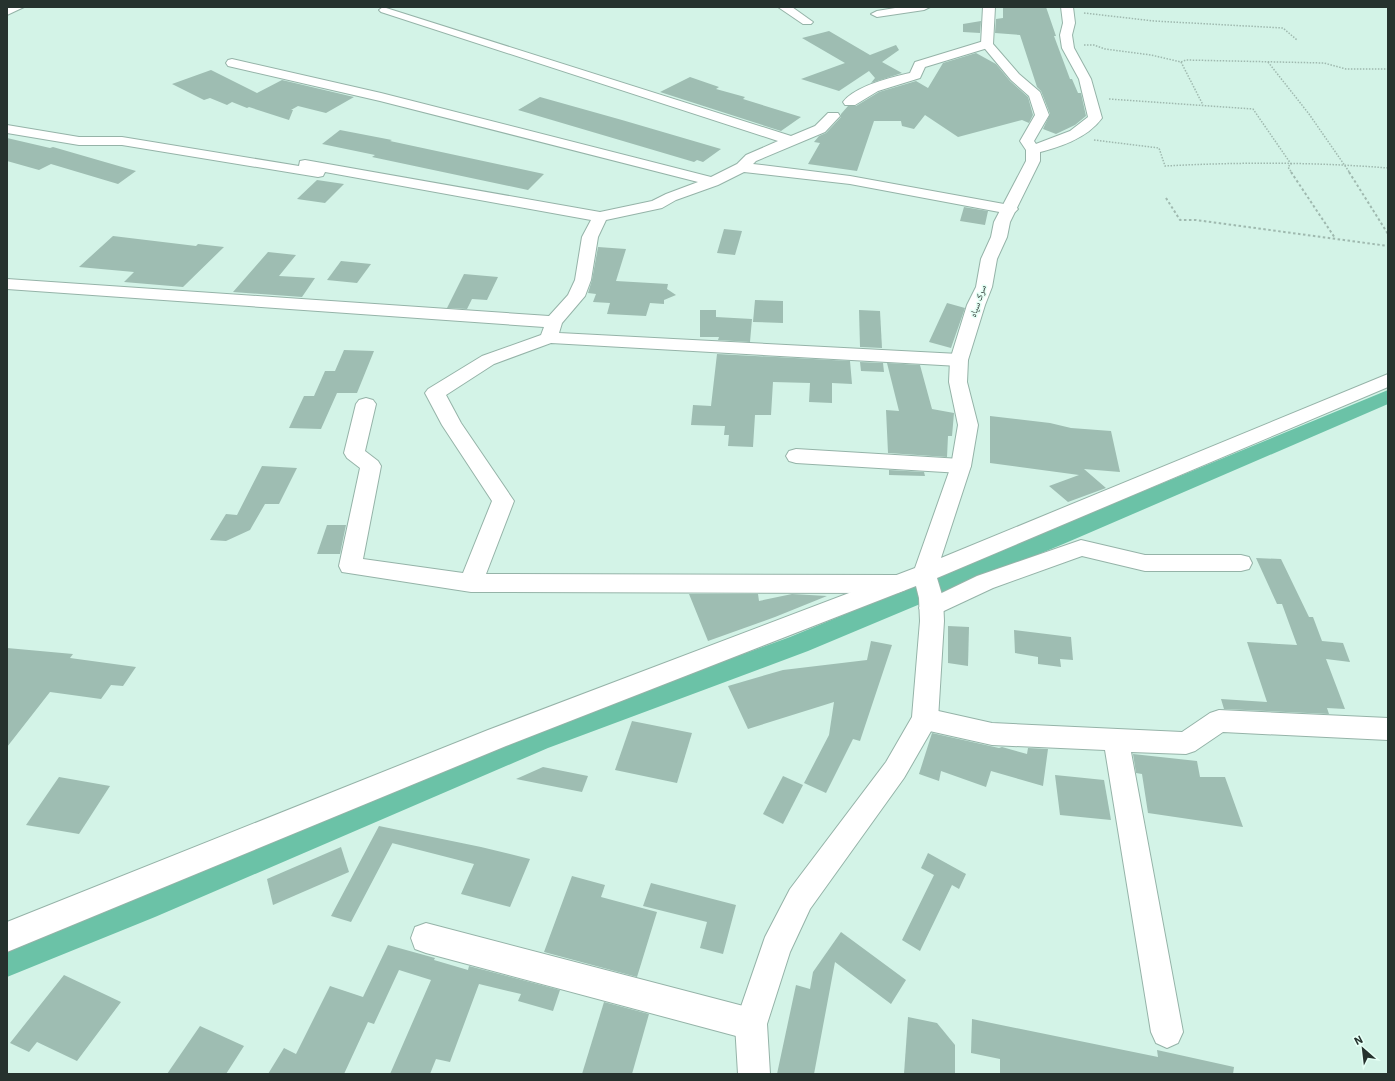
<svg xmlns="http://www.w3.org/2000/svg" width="1395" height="1081" font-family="'IBM Plex Sans','Noto Naskh Arabic',sans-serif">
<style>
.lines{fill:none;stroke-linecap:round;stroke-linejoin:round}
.canal{fill:#6bc2a7;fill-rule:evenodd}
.building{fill:#9ebdb2}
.street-casing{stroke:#95b3a8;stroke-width:2}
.secondary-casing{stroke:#95b3a8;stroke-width:2}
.path-far1{stroke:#9fb9af;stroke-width:1.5;stroke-dasharray:1.5 1.5;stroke-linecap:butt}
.path{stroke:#9fb9af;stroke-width:2;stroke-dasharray:2.5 2.5;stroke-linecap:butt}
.street{fill:#fff;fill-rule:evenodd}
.secondary{fill:#fff;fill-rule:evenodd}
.labels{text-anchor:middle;stroke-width:3;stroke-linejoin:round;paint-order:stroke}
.far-street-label{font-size:9px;fill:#26322e;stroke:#e5fff5}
</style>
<rect width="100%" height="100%" fill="#d3f3e7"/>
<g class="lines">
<path class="canal" d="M1388,390V404L1068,542L808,651L548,748L155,917L7,977V945L138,893L528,732L790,637Z"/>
</g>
<g class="building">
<path d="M1003,7H1046L1056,36H1054L1070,79H1072L1078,93H1081L1086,116L1075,125L1056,134L1043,129L1050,114L1041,91L1037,87L1020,35L995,33L996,19L1003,18Z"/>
<path d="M981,21L980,33L963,32V24Z"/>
<path d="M829,31L870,55L896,45L899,50L882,62L902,73L871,83L875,78L869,71L839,91L801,79L845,63L802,38Z"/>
<path d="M976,53L996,64L1010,81L1028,97L1033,115L1029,123L1022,120L958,137L925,115L914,129L902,126L901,121H874L857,171L808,164L820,143L814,142L819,136L826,133L841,117V114L848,106H856L879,92L916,81L928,88L943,63Z"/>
<path d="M211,70L257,93L282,80L354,97L326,113L298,106L291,110H293L289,120L249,107L247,108L232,102L227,105L210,98L204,100L172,84Z"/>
<path d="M690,77L719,87L716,89L745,97L743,99L801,117L781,131L660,92Z"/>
<path d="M540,97L622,120L721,149L703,162L697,160L694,162L518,110Z"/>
<path d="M340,130L392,140L390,141L544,174L528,190L372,157L375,155L322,144Z"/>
<path d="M7,138L50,148L53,147L136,171L118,184L51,164L39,170L7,161Z"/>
<path d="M317,180L344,184L325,203L297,199Z"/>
<path d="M964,207L988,211L985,225L960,221Z"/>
<path d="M724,229L742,231L735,255L717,253Z"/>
<path d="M113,236L196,246L198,244L224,247L183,287L124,282L134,272L79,267Z"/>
<path d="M598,247L626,249L616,281L668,284L667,289L676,295L664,300V304L650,303L646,316L607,314L610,303L593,302L596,294L588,293L592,280Z"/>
<path d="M268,252L296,255L279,276L315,278L302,297L233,292Z"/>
<path d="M341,261L371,264L357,283L327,280Z"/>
<path d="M464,274L498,277L487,300L472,299L467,309L447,308Z"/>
<path d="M755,300L783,301V323L753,322Z"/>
<path d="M947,303L965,308L951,348L929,342Z"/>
<path d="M700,310H716V317L752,319L750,342L718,340L719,337H700Z"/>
<path d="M859,310L880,311L882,348L860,347Z"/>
<path d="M344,350L374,351L357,393H337L321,429L289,428L304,396H314L325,371H335Z"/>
<path d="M717,354L850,361L852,384L832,383V403L809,402L810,383L773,382L771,415H755L753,447L728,446L729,435H724L725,426L691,425L693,405L711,406Z"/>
<path d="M860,362L883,363L884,372L861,371Z"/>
<path d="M887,363L920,365L932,409L954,413L952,436H948L947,457L888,453L886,410L899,411Z"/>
<path d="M990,416L1050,423L1071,428L1111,431L1120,472L1084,469L1106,488L1068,502L1049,486L1079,475L990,463Z"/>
<path d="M262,466L297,468L279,504H265L250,530L226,541L210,540L226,514L237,515Z"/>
<path d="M889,470L924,472L925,476L889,475Z"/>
<path d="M327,525H346L340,554H317Z"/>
<path d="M1256,558L1281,559L1309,617H1313L1322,641L1343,643L1350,662L1326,659L1345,709L1327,708L1329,714L1224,709L1221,699L1267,702L1247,642L1297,645L1282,604H1277Z"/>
<path d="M689,594H758L759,601L792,594L827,596L775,617L708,641Z"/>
<path d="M948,626L969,627L968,666L948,663Z"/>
<path d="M1014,630L1071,637L1073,660L1060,659L1061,667L1038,664V657L1015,653Z"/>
<path d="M871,641L892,645L860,741L853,739L826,793L804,783L829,735L834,702L748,729L728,686L783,670L867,660Z"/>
<path d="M7,648L73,654L70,658L136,667L123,686L111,685L101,699L50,692L7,747Z"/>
<path d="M632,721L692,733L677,783L615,770Z"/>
<path d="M932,733L999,748L1002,747L1027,754L1028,748L1048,749L1043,786L991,771L986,787L941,771L939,781L919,774Z"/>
<path d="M1133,754L1197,761L1200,777H1225L1243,827L1148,813L1142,774L1136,773Z"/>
<path d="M543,767L588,776L582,792L516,779Z"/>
<path d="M1055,775L1104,780L1111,820L1060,815Z"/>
<path d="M783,776L803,785L783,824L763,814Z"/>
<path d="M59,777L110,786L79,834L26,825Z"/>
<path d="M379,826L481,847L530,859L510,907L461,894L474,864L392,843L393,842L351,922L331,916Z"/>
<path d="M341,847L349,872L273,905L267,879Z"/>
<path d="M928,853L966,874L959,889L952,885L920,951L902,940L934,875L921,868Z"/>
<path d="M572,876L605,885L601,897L657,912L637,977L544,952Z"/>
<path d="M651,883L736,905L723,954L700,948L707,922L643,906Z"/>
<path d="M841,932L906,980L891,1004L835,962L814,1074H777L796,985L810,989L813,972Z"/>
<path d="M388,945L435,958L434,960L468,970L469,966L560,990L553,1011L518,1001L521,994L479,984L450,1062L436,1059L430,1074H390L431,980L399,970L374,1024L368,1022L344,1074H268L284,1048L296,1054L330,986L363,997Z"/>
<path d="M64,975L121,1002L77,1061L37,1042L29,1052L10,1043Z"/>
<path d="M604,1002L649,1014L632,1074H582Z"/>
<path d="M908,1017L937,1023L955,1045V1074H904Z"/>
<path d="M972,1019L1158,1057L1157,1050L1234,1067L1233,1074H1000V1059L971,1053Z"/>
<path d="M200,1026L244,1046L226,1074H167Z"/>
</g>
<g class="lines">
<g class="street-casing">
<g id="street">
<path d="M24,7L7,15V8Z"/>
<path d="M383,7L791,136L815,126L828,113H838L840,116L825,132L756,161L753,164L850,176L1015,206L1018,209L1015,212L1010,214L850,184L744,172L718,185L676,200L662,208L606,220L598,237L591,280L585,296L562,323L559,333L959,354L965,356L968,360L965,364L959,366L551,343L494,364L446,395L461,423L514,501L486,574L897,575L905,578L908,584L905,590L897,593L471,592L342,572L339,566L360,468L347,458L344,453L356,404L359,400L366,398L373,400L376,404L365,451L378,461L381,466L363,559L463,573L492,501L442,425L425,393L428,389L482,356L541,335L544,327L7,289V279L549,316L568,295L575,280L582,237L591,220L325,172L323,176L318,177L122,145H79L7,133V125L79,137H122L299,166L300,161L305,160L600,212L652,201L666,194L698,182L380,101L228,66L226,63L228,60L232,59L381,93L711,177L737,164L746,155L778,141L381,12L379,10Z"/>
<path d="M778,7H792L813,22L811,24H803Z"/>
<path d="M901,7H930L924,10L877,17L871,14L877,11Z"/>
<path d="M1061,7H1073L1075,23L1072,35L1074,48L1091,79L1102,118C1087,139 1057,148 1033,154L1028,153L1026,150L1028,147L1070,131L1088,117L1079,79L1062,48L1060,35L1063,23Z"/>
<path d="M987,40L993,44L991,47L925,67L920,78L878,91L855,105H845L843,102C855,86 892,77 910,73L915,62Z"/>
<path d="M796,449L961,459L968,461L971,466L968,471L961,473L796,463L789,461L786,456L789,451Z"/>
<path d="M1081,540L1145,555H1241L1249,557L1252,563L1249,569L1241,571H1145L1082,556L993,588L931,617L923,614L919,608L923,602L977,576Z"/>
<path d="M925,708L992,723L1182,732L1210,713L1219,710L1388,718V740L1223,732L1195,751L1186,754L1131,752L1183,1032L1178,1043L1167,1048L1156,1043L1151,1032L1105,750L992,745L925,730L916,727L912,719L916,711Z"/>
<path d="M426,923L751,1008L762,1013L767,1024L762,1035L751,1040L426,953L415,949L411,938L415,927Z"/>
</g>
</g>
<g class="secondary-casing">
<path id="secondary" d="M983,7H995L993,44L1019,74L1040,92L1049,115L1034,141L1040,150V161L1010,222L1007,237L997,259L992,287L985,305L968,360L967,382L978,425L971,466L941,558L1388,374V387L937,578L943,598L944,621L938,719L904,778L810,909L790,952L767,1024L770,1074H738L735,1024L765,937L790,889L886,762L912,717L920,621L919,598L916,586L506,746L7,952V922L488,730L915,568L951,466L958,425L949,382L950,360L967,305L976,287L981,259L991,237L994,222L1026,161V150L1020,141L1035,115L1029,96L1011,80L981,44Z"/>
</g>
<g class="path-far1">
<path d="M1084,13L1154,21L1283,28L1297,40"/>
<path d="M1084,45H1094L1105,49L1151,55L1181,62L1186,60L1324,63L1346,69H1388"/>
<path d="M1181,62L1203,105"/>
<path d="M1268,62L1309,114L1350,173"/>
<path d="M1109,99L1253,109L1291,164L1288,167L1292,173"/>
<path d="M1094,140L1159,148L1165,166C1239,162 1314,162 1388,168"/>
</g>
<g class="path">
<path d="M1291,172L1335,238"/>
<path d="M1349,172L1388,234"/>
<path d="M1166,198L1180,220H1196L1388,246"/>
</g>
<use href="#street" class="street"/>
<use href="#secondary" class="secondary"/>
</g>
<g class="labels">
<g class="far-street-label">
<text transform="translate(978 301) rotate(-71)" y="3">سرک سیاه</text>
</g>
</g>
<rect width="1395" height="1081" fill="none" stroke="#26322e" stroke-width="16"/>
<g transform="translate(1363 1049) rotate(332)" stroke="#e5fff5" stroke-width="3" paint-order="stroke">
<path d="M0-3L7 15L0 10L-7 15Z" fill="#26322e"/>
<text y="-6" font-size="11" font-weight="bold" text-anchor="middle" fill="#26322e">N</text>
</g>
</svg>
